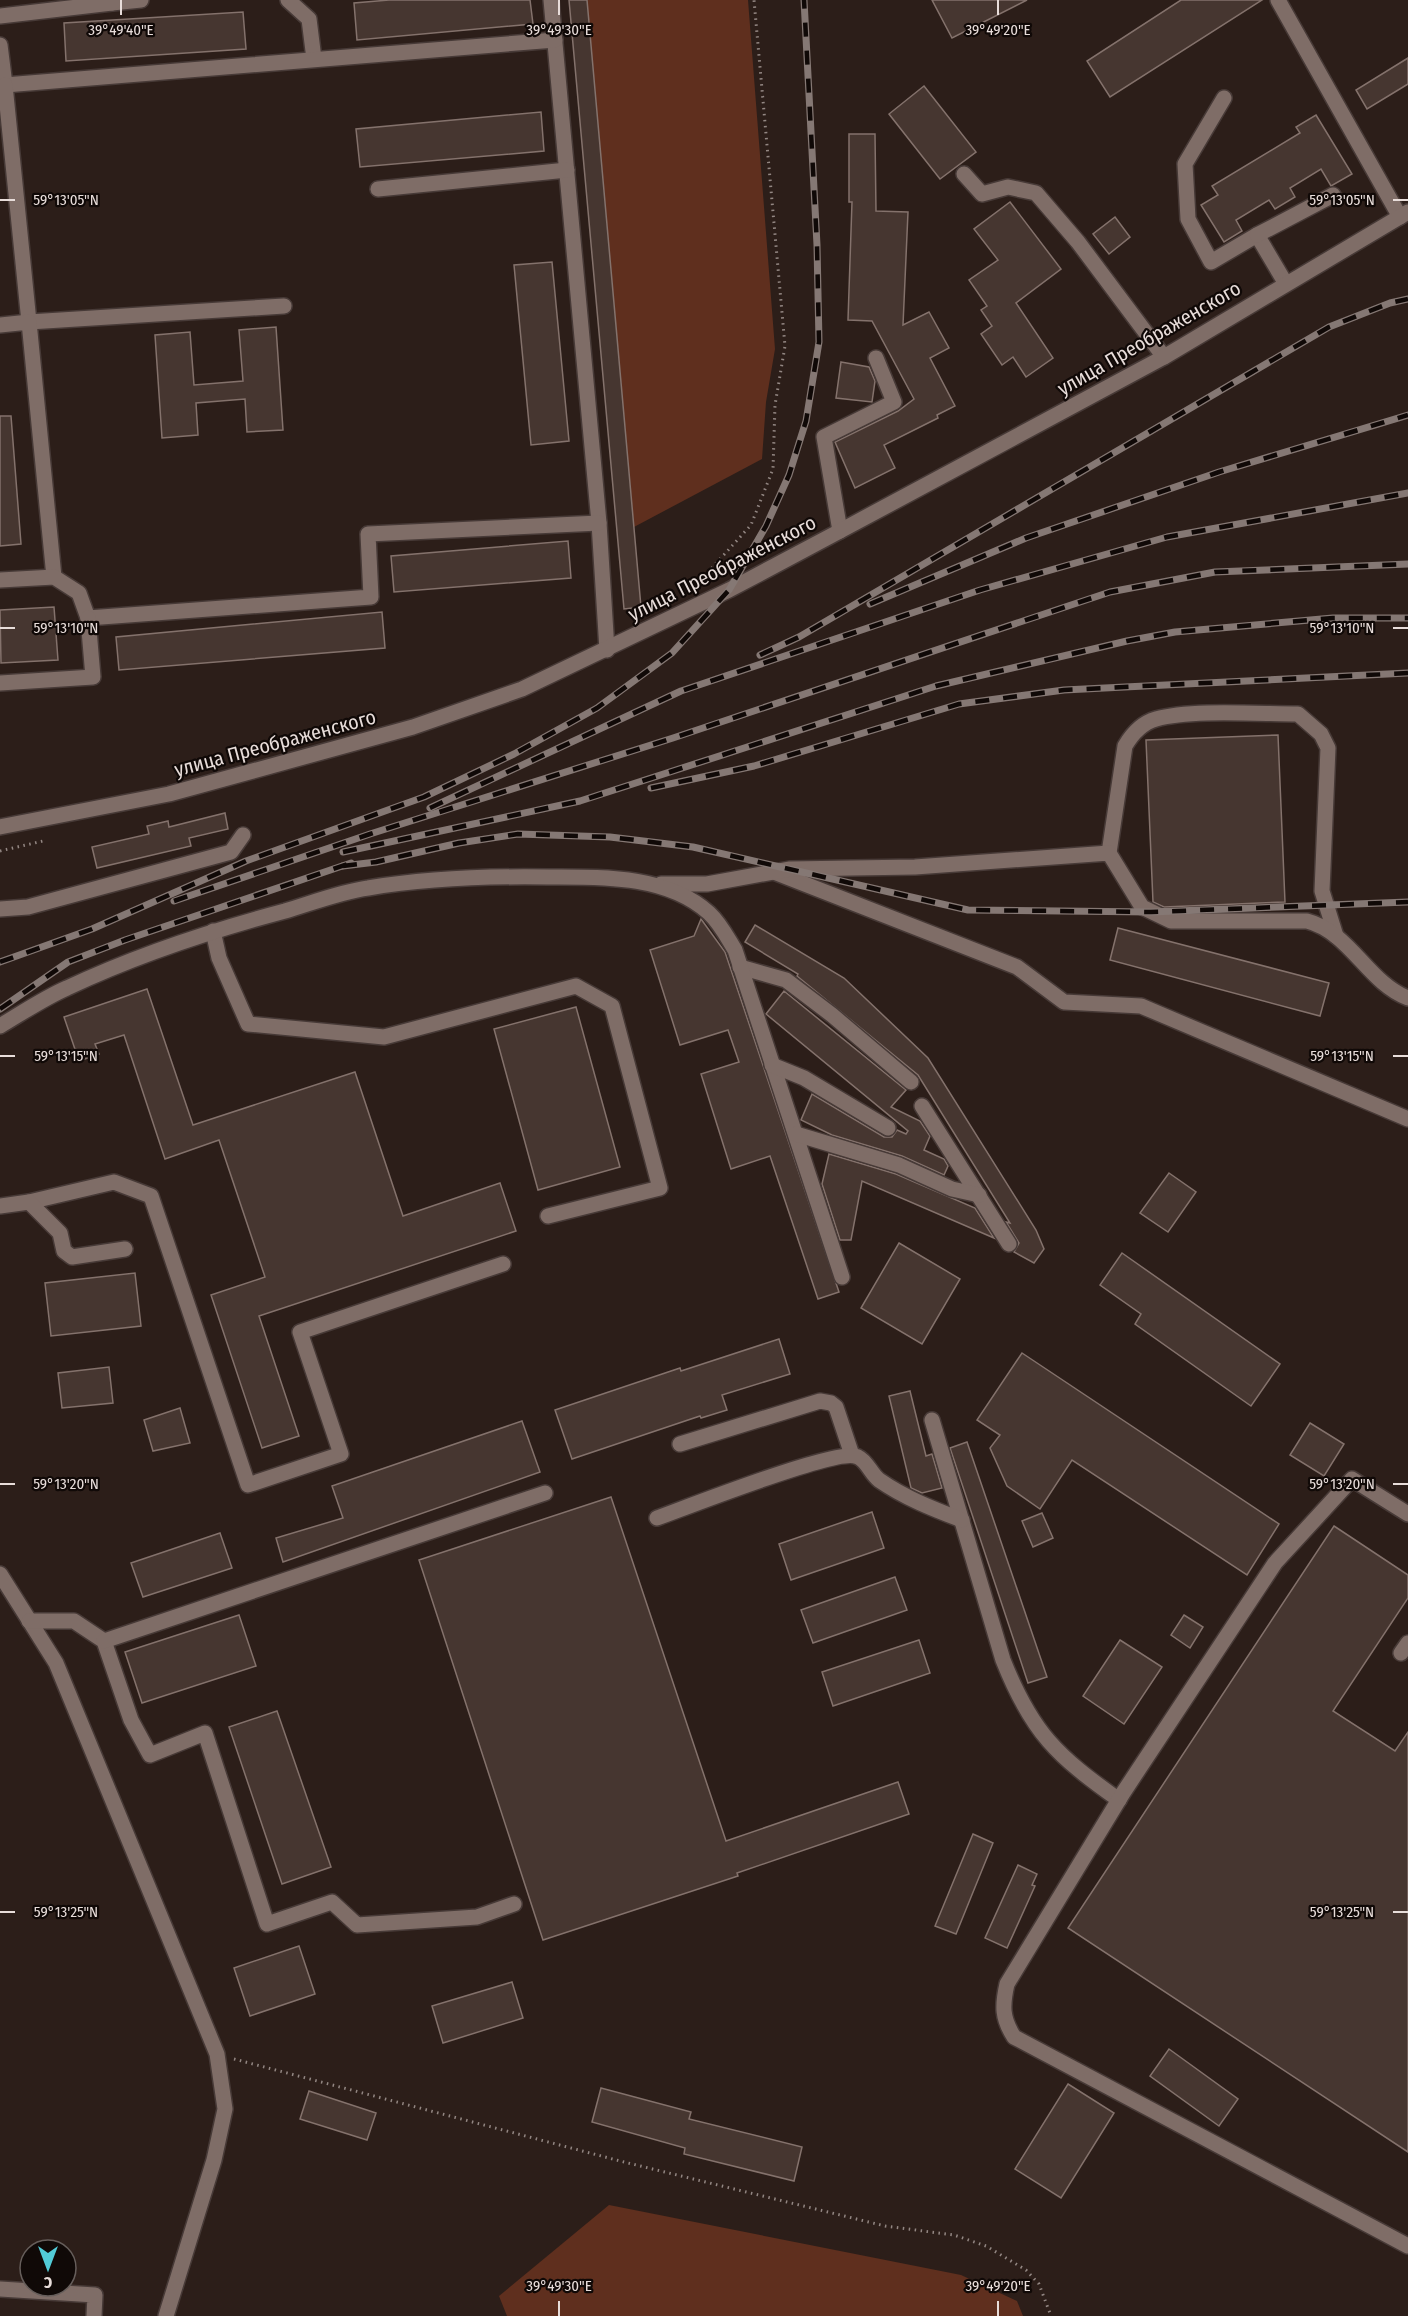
<svg xmlns="http://www.w3.org/2000/svg" width="1408" height="2316" font-family="'Fira Sans Condensed',sans-serif">
<style>
.green{fill:#5f2f1e}
.building{fill:#463630;stroke:#84726c;stroke-width:1.5}
.lines{fill:none;stroke-linecap:round;stroke-linejoin:round}
.minor-casing{stroke:#473a37;stroke-width:18}
.path{stroke:#938783;stroke-width:3;stroke-dasharray:1.5 4.5;stroke-linecap:butt}
.minor{stroke:#7f6d67;stroke-width:15}
.rail-casing{stroke:#857874;stroke-width:7}
.rail{stroke:#100907;stroke-width:4.5;stroke-dasharray:14;stroke-linecap:butt}
.ticks{fill:none;stroke:#e8ddda;stroke-width:2}
.labels{text-anchor:middle;stroke-width:4.5;stroke-linejoin:round;paint-order:stroke}
.street-label{font-size:20px;fill:#e8ddda;stroke:#100907}
.ticks-label{font-size:15px;text-anchor:middle;fill:#e8ddda;stroke:#100907;stroke-width:4.5;stroke-linejoin:round;paint-order:stroke}
</style>
<rect width="100%" height="100%" fill="#2c1e19"/>
<g class="green">
<path d="M587,0H748L775,349L766,402L762,459L634,527Z"/>
<path d="M609,2205L961,2275L1017,2301L1023,2316H507L499,2296Z"/>
</g>
<g class="building">
<path d="M389,0H530L533,24L357,40L354,3Z"/>
<path d="M569,0H587L641,607L624,609Z"/>
<path d="M932,0H1027L952,38Z"/>
<path d="M1181,0H1262L1110,97L1087,61Z"/>
<path d="M243,12L246,49L66,61L64,23Z"/>
<path d="M1408,58V84L1367,109L1356,90Z"/>
<path d="M924,86L976,152L940,179L889,114Z"/>
<path d="M541,112L544,151L360,167L356,129Z"/>
<path d="M1316,115L1352,174L1331,186L1321,169L1290,188L1295,197L1275,209L1269,200L1236,220L1242,231L1224,242L1201,205L1218,195L1212,186L1300,133L1296,127Z"/>
<path d="M849,134H875L876,211L908,212L903,325L929,312L949,348L930,358L955,406L937,415L938,418L884,445L895,468L855,488L835,442L898,411L914,399L872,321L848,320L852,202H849Z"/>
<path d="M1010,202L1061,269L1016,303L1053,358L1026,377L1013,357L1002,365L981,334L992,326L981,310L987,306L969,280L998,260L974,229Z"/>
<path d="M1115,217L1130,237L1109,254L1093,234Z"/>
<path d="M552,262L569,441L531,445L514,265Z"/>
<path d="M276,327L283,430L247,432L245,399L196,403L198,435L162,438L155,335L190,332L194,385L243,381L239,330Z"/>
<path d="M841,362L869,367L875,381L872,402L836,398Z"/>
<path d="M0,416H11L21,544L0,546Z"/>
<path d="M568,541L571,578L394,592L391,556Z"/>
<path d="M54,607L58,660L1,663L0,610Z"/>
<path d="M382,612L385,648L119,670L116,637Z"/>
<path d="M1278,735L1285,902L1164,907L1153,902L1146,740Z"/>
<path d="M225,813L228,829L189,838L191,846L97,868L92,847L149,834L147,826L168,821L169,827Z"/>
<path d="M701,919L725,952L839,1292L818,1299L770,1156L731,1169L701,1074L739,1062L728,1030L680,1045L650,950L694,936Z"/>
<path d="M755,925L844,978L928,1058L1036,1230L1044,1249L1034,1263L1014,1252L1019,1243L1006,1222L1010,1223L918,1075L797,976L798,974L745,942Z"/>
<path d="M1118,928L1329,983L1320,1016L1110,960Z"/>
<path d="M147,989L193,1125L355,1072L403,1216L500,1183L516,1231L259,1316L299,1436L262,1448L211,1295L265,1277L219,1140L165,1159L124,1035L95,1044L99,1054L79,1061L64,1017Z"/>
<path d="M784,991L906,1090L891,1107L920,1121L930,1136L924,1150L944,1159L948,1166L944,1175L902,1156L832,1135L801,1120L812,1094L884,1137H892L897,1130L906,1134L908,1131L766,1014Z"/>
<path d="M576,1007L620,1167L538,1190L494,1029Z"/>
<path d="M829,1154L896,1174L975,1208L994,1238L862,1181L851,1240H840L822,1184Z"/>
<path d="M1169,1173L1196,1192L1168,1232L1140,1213Z"/>
<path d="M899,1243L960,1279L922,1344L861,1308Z"/>
<path d="M1122,1253L1280,1364L1251,1406L1135,1324L1141,1314L1100,1285Z"/>
<path d="M135,1273L141,1326L51,1336L45,1283Z"/>
<path d="M779,1339L790,1374L722,1395L727,1410L701,1418L700,1416L572,1459L555,1410L680,1368L681,1371Z"/>
<path d="M1022,1353L1279,1524L1247,1575L1072,1460L1040,1509L1007,1486L990,1448L1000,1435L977,1420Z"/>
<path d="M109,1367L113,1403L62,1408L58,1373Z"/>
<path d="M910,1391L926,1456L932,1454L942,1488L922,1493L911,1488L889,1396Z"/>
<path d="M180,1408L190,1443L153,1451L144,1420Z"/>
<path d="M522,1421L540,1472L283,1562L276,1538L343,1518L332,1486Z"/>
<path d="M1310,1423L1344,1444L1324,1476L1290,1455Z"/>
<path d="M967,1442L1047,1677L1028,1683L950,1448Z"/>
<path d="M611,1497L726,1841L898,1782L909,1814L737,1873L738,1876L543,1940L419,1560Z"/>
<path d="M872,1512L884,1548L791,1580L779,1544Z"/>
<path d="M1042,1513L1053,1538L1033,1547L1022,1521Z"/>
<path d="M1334,1526L1408,1575V1598L1333,1711L1395,1751L1408,1732V2152L1068,1928Z"/>
<path d="M220,1533L232,1568L143,1597L131,1563Z"/>
<path d="M895,1577L907,1610L813,1643L801,1610Z"/>
<path d="M239,1615L256,1666L142,1703L125,1652Z"/>
<path d="M1184,1615L1203,1627L1190,1648L1171,1635Z"/>
<path d="M919,1640L930,1673L833,1706L822,1672Z"/>
<path d="M1120,1640L1162,1667L1124,1724L1083,1696Z"/>
<path d="M277,1711L331,1867L282,1884L229,1727Z"/>
<path d="M973,1834L993,1843L956,1934L935,1926Z"/>
<path d="M1018,1865L1037,1874L1032,1885L1035,1886L1007,1948L985,1938Z"/>
<path d="M299,1946L315,1994L250,2016L234,1968Z"/>
<path d="M512,1982L523,2018L443,2043L432,2006Z"/>
<path d="M1169,2049L1238,2099L1219,2126L1150,2076Z"/>
<path d="M1068,2084L1114,2113L1061,2198L1015,2169Z"/>
<path d="M601,2088L691,2112L689,2119L802,2147L794,2181L684,2154L685,2148L592,2122Z"/>
<path d="M309,2091L376,2113L367,2140L300,2119Z"/>
</g>
<g class="lines">
<g class="minor-casing">
<g id="minor">
<path d="M288,0L309,19L314,59"/>
<path d="M551,0L599,523L607,650"/>
<path d="M1278,0L1400,217"/>
<path d="M112,3L141,0"/>
<path d="M0,16L112,3V0"/>
<path d="M0,45L5,85L555,40"/>
<path d="M5,85L29,322L284,306"/>
<path d="M1224,98L1185,164L1188,219L1211,262L1257,235L1286,284"/>
<path d="M964,174L982,194L1008,187L1036,193L1078,242L1164,357"/>
<path d="M378,189L567,170"/>
<path d="M1257,235L1333,195"/>
<path d="M0,325L29,322L54,577"/>
<path d="M840,531L824,437L894,402L876,358"/>
<path d="M0,580L54,577L79,593L88,618L371,597L368,534L599,523"/>
<path d="M0,683L93,677L88,618"/>
<path d="M0,827L169,794L413,727L522,689L729,590L840,531L1164,357L1408,212"/>
<path d="M1109,853L1125,746C1132,734 1142,723 1156,719C1191,709 1259,714 1298,714L1321,734L1328,748L1322,891L1336,936"/>
<path d="M774,872L1017,967L1064,1002L1141,1006L1408,1119"/>
<path d="M661,884H707L790,869L915,867L1109,853L1142,907L1171,921H1307C1350,932 1368,983 1408,998"/>
<path d="M0,909L28,907L231,852L243,835"/>
<path d="M213,931L219,958L248,1024L384,1037L576,986L612,1006L660,1188L548,1216"/>
<path d="M740,967L786,980L832,1015L911,1082"/>
<path d="M0,1026C22,1013 44,998 67,988C137,955 210,931 285,911C312,903 340,892 368,888C428,878 488,876 549,877C602,877 667,875 709,913C720,923 727,937 735,950L842,1277"/>
<path d="M772,1065L804,1078L888,1128"/>
<path d="M922,1106L1009,1244"/>
<path d="M796,1134L899,1165L952,1189L979,1195"/>
<path d="M29,1202L114,1182L151,1196L248,1485L341,1454L300,1332L503,1264"/>
<path d="M0,1206L29,1202L60,1233L64,1251L72,1257L125,1249"/>
<path d="M932,1420L1003,1660C1032,1733 1057,1756 1119,1800"/>
<path d="M680,1444L820,1401L831,1403L836,1407L852,1455"/>
<path d="M1408,1514L1352,1479L1275,1563L1123,1793L1007,1984C1002,2006 1002,2018 1014,2037L1408,2246"/>
<path d="M657,1518C685,1508 839,1447 858,1457C867,1461 871,1474 879,1480C905,1498 933,1509 962,1520"/>
<path d="M0,1574L56,1663L217,2054L225,2109L214,2160L166,2316"/>
<path d="M29,1621H74L104,1641L131,1720L150,1755L205,1733L267,1924L332,1902L357,1925L477,1917L514,1904"/>
<path d="M104,1641L545,1493"/>
<path d="M1401,1653L1408,1643"/>
<path d="M0,2289L95,2295L94,2316"/>
</g>
</g>
<g class="path">
<path d="M711,580V569L751,525L773,469L775,405L785,346L754,0"/>
<path d="M0,851L43,841"/>
<path d="M234,2059L624,2162L885,2226L954,2235L986,2246L1026,2270L1039,2284L1051,2316"/>
</g>
<use href="#minor" class="minor"/>
<g class="rail-casing">
<g id="rail">
<path d="M870,604L1026,538L1219,472L1408,415"/>
<path d="M760,655L799,637L1329,327L1390,303L1408,299"/>
<path d="M651,788L754,766L959,704L1064,690L1408,673"/>
<path d="M430,808L681,691L980,590L1167,537L1408,493"/>
<path d="M343,852L580,801L936,686L1127,641L1175,632L1333,618H1408"/>
<path d="M343,866L376,862L459,843L518,834L610,837L693,847L968,910L1151,912L1408,902"/>
<path d="M174,901L370,834L673,738L1110,592L1215,572L1408,564"/>
<path d="M0,962L92,929L246,861L424,797L514,754L597,708L672,653L729,590L766,526L789,475L806,421L819,342L817,245L804,0"/>
<path d="M0,1009L68,962L125,940L351,863"/>
</g>
</g>
<use href="#rail" class="rail"/>
</g>
<path class="ticks" d="M121,0V15M559,0V15M998,0V15M0,200H15M1393,200H1408M0,628H15M1393,628H1408M0,1056H15M1393,1056H1408M0,1484H15M1393,1484H1408M0,1912H15M1393,1912H1408M559,2301V2316M998,2301V2316"/>
<g class="labels">
<g class="street-label">
<text transform="translate(1149 338) rotate(-30)" y="7">улица Преображенского</text>
<text transform="translate(722 568) rotate(-27)" y="7">улица Преображенского</text>
<text transform="translate(275 743) rotate(-15)" y="7">улица Преображенского</text>
</g>
</g>
<g class="ticks-label">
<text x="121" y="35">39°49'40"E</text>
<text x="559" y="35">39°49'30"E</text>
<text x="998" y="35">39°49'20"E</text>
<text x="1342" y="205">59°13'05"N</text>
<text x="66" y="205">59°13'05"N</text>
<text x="1342" y="633">59°13'10"N</text>
<text x="66" y="633">59°13'10"N</text>
<text x="1342" y="1061">59°13'15"N</text>
<text x="66" y="1061">59°13'15"N</text>
<text x="1342" y="1489">59°13'20"N</text>
<text x="66" y="1489">59°13'20"N</text>
<text x="1342" y="1917">59°13'25"N</text>
<text x="66" y="1917">59°13'25"N</text>
<text x="559" y="2291">39°49'30"E</text>
<text x="998" y="2291">39°49'20"E</text>
</g>
<g transform="translate(48 2268) rotate(180)"><circle r="28" fill="#100907" stroke="#665e5b" stroke-width="1.5"/>
<path d="M0-4.5L10 22L0 15L-10 22Z" fill="#52cbd7"/>
<text y="-9" font-size="16" font-weight="bold" text-anchor="middle" fill="#e8ddda">С</text>
</g>
</svg>
